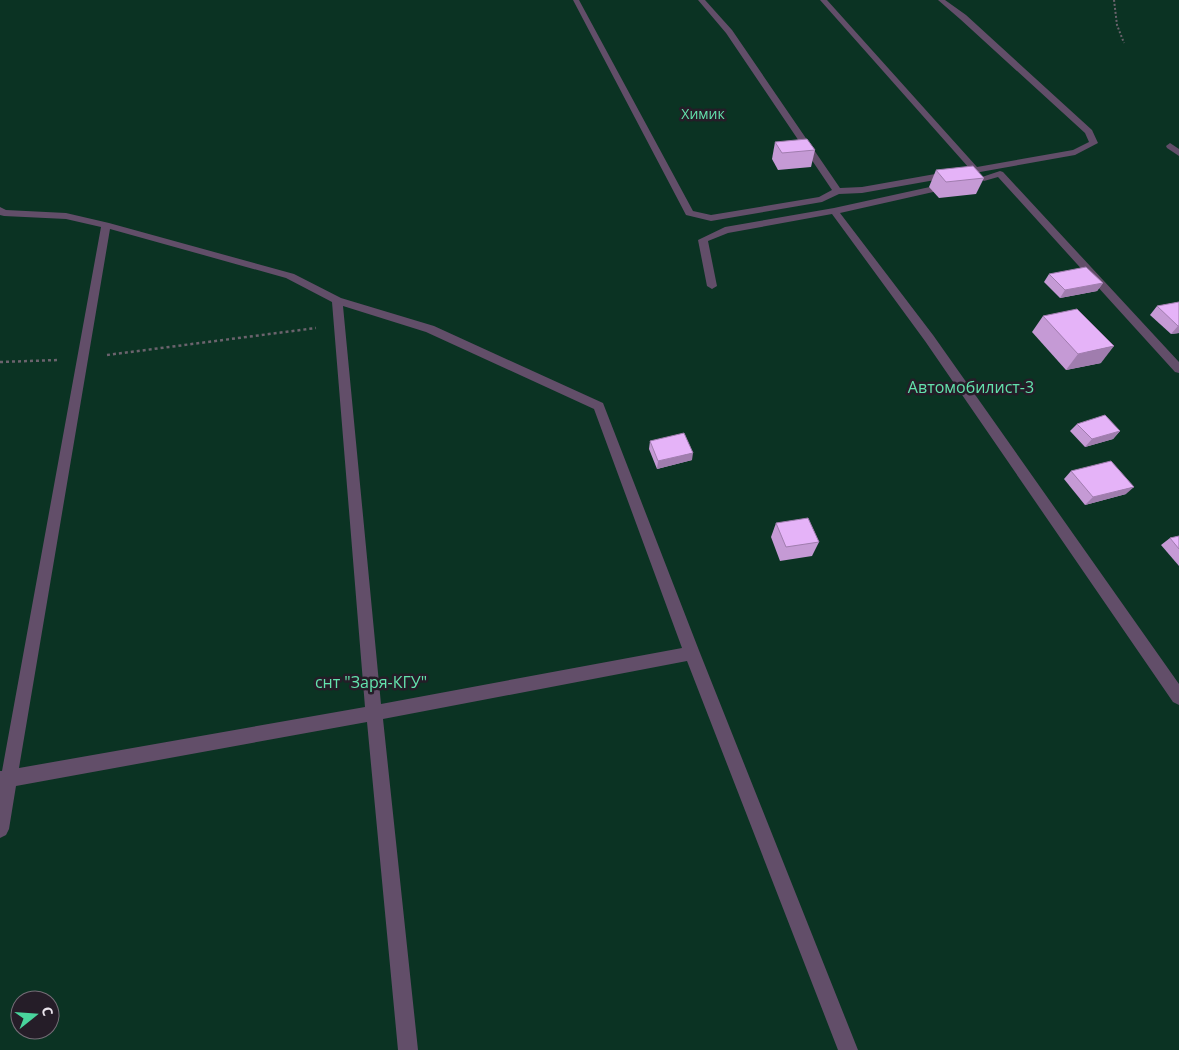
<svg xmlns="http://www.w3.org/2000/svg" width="1179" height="1050" font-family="'Open Sans',sans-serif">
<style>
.green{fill:#0b3323;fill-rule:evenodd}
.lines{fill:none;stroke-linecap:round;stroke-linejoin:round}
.path-far1{stroke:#6b636d;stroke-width:2;stroke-dasharray:2 2;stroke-linecap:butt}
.path{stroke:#6b636d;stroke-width:2.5;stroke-dasharray:3 3;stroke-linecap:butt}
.service{fill:#624e69;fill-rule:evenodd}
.wall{fill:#c59ad5}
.shaded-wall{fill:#a07dae}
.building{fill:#e5b3f8;stroke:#a07dae}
.labels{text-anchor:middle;stroke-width:5;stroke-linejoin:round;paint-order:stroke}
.far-park-label{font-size:14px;fill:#63e3ad;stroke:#251d28}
.park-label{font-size:16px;fill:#63e3ad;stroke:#251d28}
</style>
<rect width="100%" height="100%" fill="#251d28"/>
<path class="green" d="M0,0H1179V1050H0ZM20,1000H50V1030H20Z"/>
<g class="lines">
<path class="path-far1" d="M1114,0L1117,25L1124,43"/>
<g class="path">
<path d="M107,355L316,328"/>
<path d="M0,362L58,360"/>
</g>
<g class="service">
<path d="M573,0H579L693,211L711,215L819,197L832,190L726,33L698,0H705L732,30L840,188L862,187L969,168L820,0H827L977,167L1073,150L1089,142L1085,133L960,19L938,0H945L966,15L1092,130L1098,143L1075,155L862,193L839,194L822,202L711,221L686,215Z"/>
<path d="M1170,143L1179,149V156L1167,148L1166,146Z"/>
<path d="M1000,171L1003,172L1179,362V373L1175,372L998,177L984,181L979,178Z"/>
<path d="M948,183L953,186L951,188L840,213L933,335L1179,684V705L1173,702L925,341L832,214L728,233L708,241L717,286L712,289L707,286L698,240L725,227L834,208Z"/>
<path d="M0,207L6,210L66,213L109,223L294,274L341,298L434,326L603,403L700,653L858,1050H838L687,661L383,719L418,1050H398L367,722L16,786L9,829L6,835L0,838V771H2L101,227L66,219L4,216L0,215ZM110,229L286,278L332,302L365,707L19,768ZM343,306L426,332L594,409L682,648L381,704Z"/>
</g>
</g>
<g class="wall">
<path d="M775,142L815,150L811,167L778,170L772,159Z"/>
<path d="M936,170L984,178L976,194L939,198L929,187Z"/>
<path d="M1049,274L1103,283L1097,291L1060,298L1044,282Z"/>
<path d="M1179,302V333L1171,334L1150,315L1157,306Z"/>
<path d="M1043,316L1101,363L1066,370L1032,332Z"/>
<path d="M1077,424L1120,431L1113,439L1085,447L1070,431Z"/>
<path d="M650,441L692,460L657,469L649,449Z"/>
<path d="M1071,471L1126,494L1085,505L1064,479Z"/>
<path d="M776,523L819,542L812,556L780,561L771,537Z"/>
<path d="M1179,536V566L1161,545L1170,538Z"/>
</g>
<g class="shaded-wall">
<path d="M1103,283L1097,291L1060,298L1065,290Z"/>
<path d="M1178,326H1179V333L1171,334Z"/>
<path d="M1114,346L1101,363L1066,370L1078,354Z"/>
<path d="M1120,431L1113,439L1085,447L1092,439Z"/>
<path d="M693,453L692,460L657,469L658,461Z"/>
<path d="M1134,487L1126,494L1085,505L1093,497Z"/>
</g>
<g class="building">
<path d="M807,139L815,150L782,153L775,142Z"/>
<path d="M973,166L984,178L946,182L936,170Z"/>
<path d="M1086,267L1103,283L1065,290L1049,274Z"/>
<path d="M1179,302V326H1178L1157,306Z"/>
<path d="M1077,309L1114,346L1078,354L1043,316Z"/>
<path d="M1105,415L1120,431L1092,439L1077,424Z"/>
<path d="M684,433L693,453L658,461L650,441Z"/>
<path d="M1111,461L1134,487L1093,497L1071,471Z"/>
<path d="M808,518L819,542L786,547L776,523Z"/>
<path d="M1179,536V549L1170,538Z"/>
</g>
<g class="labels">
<g class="far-park-label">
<text x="703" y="119">Химик</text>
</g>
<g class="park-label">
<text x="971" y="393">Автомобилист-3</text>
<text x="371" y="688">снт "Заря-КГУ"</text>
</g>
</g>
<g transform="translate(35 1015) rotate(73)"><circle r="24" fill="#251d28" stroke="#746d76"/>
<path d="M0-4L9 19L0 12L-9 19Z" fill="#49d49c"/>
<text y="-8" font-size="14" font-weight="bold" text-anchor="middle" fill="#eae4ec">С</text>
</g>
</svg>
